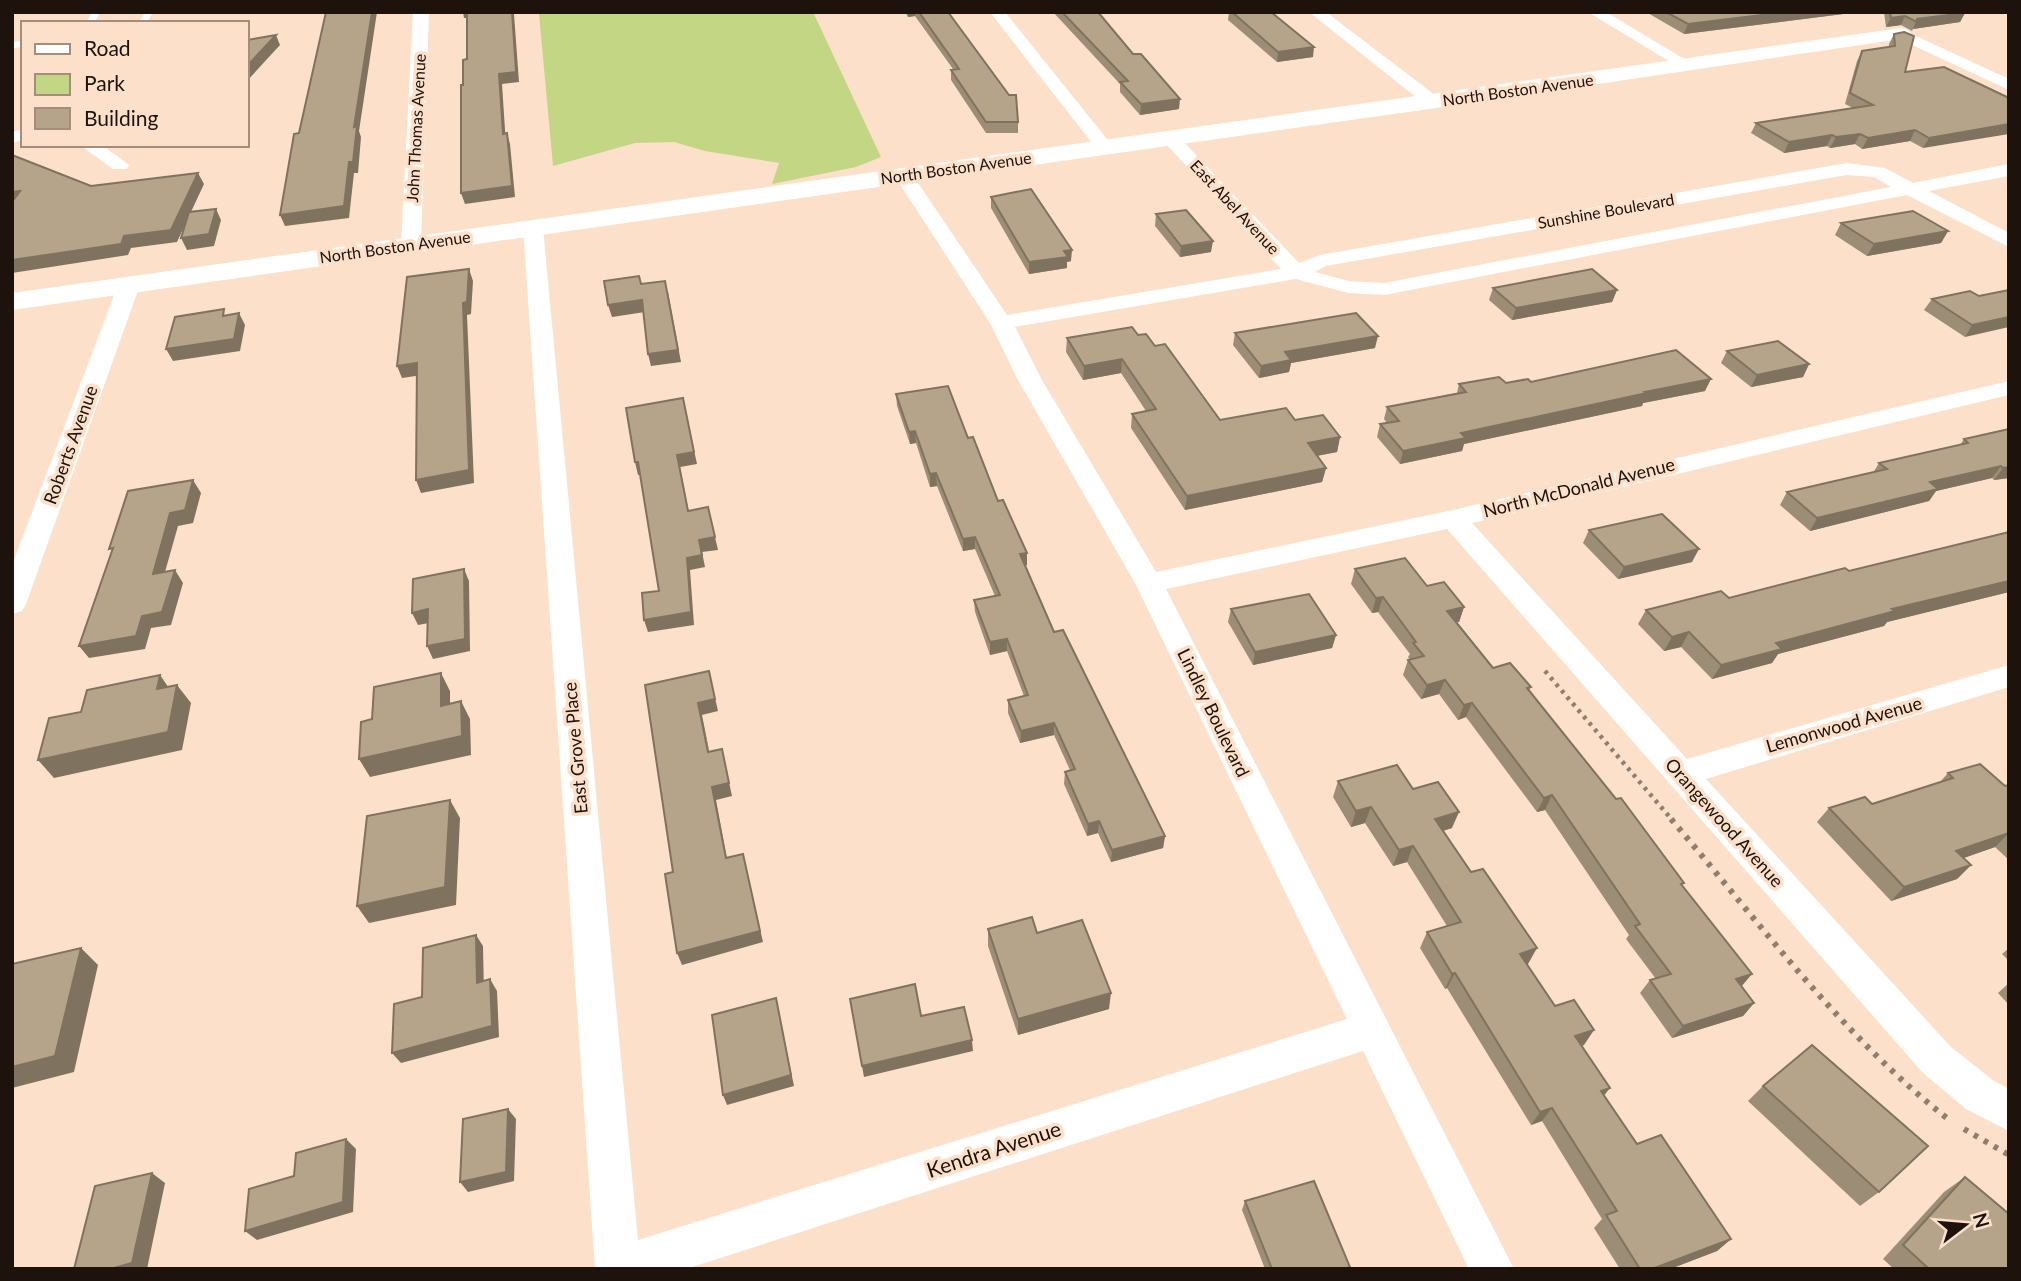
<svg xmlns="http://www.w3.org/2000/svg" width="2021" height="1281" font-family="Lato,sans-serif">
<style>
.green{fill:#c3d683}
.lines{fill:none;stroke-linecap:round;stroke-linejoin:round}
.path-far1{stroke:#917e6f;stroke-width:4.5;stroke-dasharray:3.5 5;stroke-linecap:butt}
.path{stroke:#917e6f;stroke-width:6;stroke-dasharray:4.5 7;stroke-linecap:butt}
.service{fill:#fff;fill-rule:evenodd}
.minor{fill:#fff;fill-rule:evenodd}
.tertiary{fill:#fff;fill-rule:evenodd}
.wall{fill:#9c8d76}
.shaded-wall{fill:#7f7360}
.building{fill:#b5a489;stroke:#7f7360;stroke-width:2}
.labels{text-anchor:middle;stroke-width:7;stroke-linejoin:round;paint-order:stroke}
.far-street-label{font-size:16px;fill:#1d130c;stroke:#fce0ca}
.street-label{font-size:18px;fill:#1d130c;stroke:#fce0ca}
.near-street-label{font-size:21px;fill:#1d130c;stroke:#fce0ca}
</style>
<rect width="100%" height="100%" fill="#fce0ca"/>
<path class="green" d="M542,12H813L881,157L856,167L772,184L779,163L705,151L674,142L635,143L553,166L539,14Z"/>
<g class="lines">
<path class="path-far1" d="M1545,671L1673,821"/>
<g class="path">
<path d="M1671,819C1759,922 1841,1035 1948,1119"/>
<path d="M1964,1129L2009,1155"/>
</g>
<g class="service">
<path d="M92,12H100L94,23H86Z"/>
<path d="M145,12H153L147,23H139Z"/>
<path d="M23,41V47L12,48V42Z"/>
</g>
<g class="minor">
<path d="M413,12H429L421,245L418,249H404L401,245Z"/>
<path d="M990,12H1005L1111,144L1114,148L1111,152H1099Z"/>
<path d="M1309,12H1326L1439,98L1442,102L1439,106H1427Z"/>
<path d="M1588,12H1606L1696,66L1694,69H1682Z"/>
<path d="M1901,29L2009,79V90L1895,37L1893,34L1895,31Z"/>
<path d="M23,129V140L12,143V132Z"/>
<path d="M1173,136L1179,137L1299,263L1320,255L1847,163L1885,168L1913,183L2009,164V176L1929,191L2009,233V247L1907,195L1384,295L1348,293L1296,279L1015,327L1042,380L1156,572L1453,510L2009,381V395L1472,523L1687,759L2009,665V687L1706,779L1951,1047L1994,1081L2009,1089V1131L1966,1109L1923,1073L1447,529L1166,589L1514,1269H1469L1363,1051L686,1269H595L523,228L526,224H540L543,228L638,1240L1347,1019L1135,583L1018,380L990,323L894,175L903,169L910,171L1007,315L1281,269L1167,145L1164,141ZM1847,175L1874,177L1891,187L1384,283L1349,281L1315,272L1326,266Z"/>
<path d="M80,145H102L129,165L127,169H113Z"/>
<path d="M129,279L137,280L140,285L26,604L22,611L12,614V565L118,285L121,280Z"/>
</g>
<path class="tertiary" d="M1901,28L1908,30L1911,34L1908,38L1429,109L12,310V293Z"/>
</g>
<g class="wall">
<path d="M905,12H948L1018,122V133H986L951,80V70L953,69L915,16L908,17Z"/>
<path d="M1053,12H1100V15L1179,109L1140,115L1120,92V84Z"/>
<path d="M1229,12H1271L1313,57L1277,62L1228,20Z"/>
<path d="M1646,12H1859L1684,34Z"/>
<path d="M1884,12L1965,13L1960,22L1913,29L1912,31L1901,25L1886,27Z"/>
<path d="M1894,34L1905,72L2009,98L1923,148L1910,141L1862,149L1855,144L1830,148L1827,146L1784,153L1751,133L1756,123L1853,108L1845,104L1857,61L1862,51L1889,47V44Z"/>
<path d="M991,197L1071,261L1067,262V268L1029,274L991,208Z"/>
<path d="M1156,214L1211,252L1180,257L1155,226Z"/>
<path d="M1841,223L1948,231L1941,243L1867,256L1835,235Z"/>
<path d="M1493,288L1617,290L1612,302L1512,320L1489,300Z"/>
<path d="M2009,290L1965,337L1924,310L1932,299L1979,296Z"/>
<path d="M1235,333L1375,348L1291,363L1289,372L1259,378L1233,345Z"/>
<path d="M1138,335L1155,346L1220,420H1295L1340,437L1337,452L1317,456L1326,468L1322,482L1185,510L1131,428L1132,414L1146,411L1121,373L1083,380L1066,352L1067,338Z"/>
<path d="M1727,351L1809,364L1803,377L1751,387L1721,363Z"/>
<path d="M1531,382L1705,391L1643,403L1642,406L1464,444L1462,451L1400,464L1377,437L1380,424L1387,423L1384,419L1387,407L1457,393L1459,384Z"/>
<path d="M896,394L968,438L998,501L1027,553V565L1025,566L1054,632L1165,836L1163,848L1111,862L1098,833L1087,836L1064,784L1065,772L1070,770L1054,735L1020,743L1008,713V700L1024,696L1007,651L990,655L975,612L974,600L995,596L975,549L963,551L937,486L930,487L916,443L910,444L897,406Z"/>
<path d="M2009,429V478L1994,480L1992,478L1936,491L1929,501L1810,531L1780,505L1787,492L1873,473L1879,463L1960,445L1964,439Z"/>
<path d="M1589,530L1692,562L1618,579L1583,543Z"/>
<path d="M2009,532V592L1887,622L1884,626L1778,654L1772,663L1712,679L1681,647L1664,651L1638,624L1646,610L1729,598L1849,571Z"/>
<path d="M1355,569L1427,586L1464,607L1459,622H1456L1493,668L1531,687L1529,691L1682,886L1741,986L1754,1003L1743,1016L1672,1038L1640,993L1650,980L1656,979L1626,939L1629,935L1545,810L1537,812L1466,717L1458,720L1439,694L1421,699L1403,675L1408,660H1410L1408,657L1410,654L1378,612L1372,613L1351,584Z"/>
<path d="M1231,609L1336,635L1332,648L1253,665L1228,622Z"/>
<path d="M1948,773L2005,786L2009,785V860L1995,847L1964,858L1971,865L1957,879L1891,901L1817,822L1829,808L1872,804L1940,782Z"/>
<path d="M1338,781L1413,789L1452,828L1443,831L1528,964H1527L1555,1006L1584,1045L1581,1046L1604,1096L1637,1144L1731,1239L1717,1251L1670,1269H1620L1594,1228L1602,1219L1542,1121L1531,1125L1447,988L1445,989L1420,948L1427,932L1447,926L1407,862L1393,866L1365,823L1351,827L1333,797Z"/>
<path d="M988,929L1037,933L1109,1009L1018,1035L988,946Z"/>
<path d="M2009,948V961L2002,954Z"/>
<path d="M2009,983V1005L1998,993Z"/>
<path d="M1763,1086L1879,1192L1860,1206L1748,1101Z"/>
<path d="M1965,1177L2009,1269H1894L1883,1259L1944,1192Z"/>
<path d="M1245,1201L1349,1269H1265L1242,1210Z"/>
</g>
<g class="shaded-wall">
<path d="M372,12H377L359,131L361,137L358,173H354L349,218L285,226L280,215L349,162L354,127Z"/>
<path d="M463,12H468L470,18H464Z"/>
<path d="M512,12H528L514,14L519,82L502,84L506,145L503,134L499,74Z"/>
<path d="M908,12H915V16L908,17Z"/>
<path d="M1786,12H1859L1684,34L1688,24Z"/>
<path d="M1965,13L1960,22L1913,29L1917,19Z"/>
<path d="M1905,16L1901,25L1886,27L1891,18Z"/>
<path d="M276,35L280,45L247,81V66Z"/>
<path d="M1314,47L1313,57L1277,62L1278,52Z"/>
<path d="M1180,99L1179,109L1140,115L1141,104Z"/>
<path d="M2009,124V134L1923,148L1929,138Z"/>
<path d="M1915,130L1910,141L1862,149L1868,138Z"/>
<path d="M507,133L510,144L515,197L465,204L461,193Z"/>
<path d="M1860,134L1855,144L1830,148L1836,137Z"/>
<path d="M1832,135L1827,146L1784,153L1789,142Z"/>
<path d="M198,173L204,184L177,242L131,248L128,255L12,273V260L124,236Z"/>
<path d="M20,191L12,204V192Z"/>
<path d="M216,209L221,220L214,246L187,250L181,238Z"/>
<path d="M1948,231L1941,243L1867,256L1874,244Z"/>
<path d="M1213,241L1211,252L1180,257L1181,246Z"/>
<path d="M1072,250L1071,261L1067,262V268L1029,274V262L1064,251Z"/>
<path d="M469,269L473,281L471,314L467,315L474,483L421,493L416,480L463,303Z"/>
<path d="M1617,290L1612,302L1512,320L1516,308Z"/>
<path d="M668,292L681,362L651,366L648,354Z"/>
<path d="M642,300L645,312L612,317L608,305Z"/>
<path d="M239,313L245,325L240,351L173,361L166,349Z"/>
<path d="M2009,317V327L1965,337L1972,325Z"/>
<path d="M1378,336L1375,348L1291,363L1289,372L1259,378L1261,366L1285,352Z"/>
<path d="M1122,359L1121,373L1083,380L1084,366Z"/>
<path d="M417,363L422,375L402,378L397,366Z"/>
<path d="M1809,364L1803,377L1751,387L1757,375Z"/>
<path d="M1711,379L1705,391L1643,403L1642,406L1464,444L1462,451L1400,464L1403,451L1461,433L1645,392Z"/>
<path d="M683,398L697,464L680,467L691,524L677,455Z"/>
<path d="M915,431L916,443L910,444L909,432Z"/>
<path d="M1340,437L1337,452L1305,458L1308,443Z"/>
<path d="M635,462H638L642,474L638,475Z"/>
<path d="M2001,466L1992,478L1936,491L1929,501L1810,531L1817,518L1930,482Z"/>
<path d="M2009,467V478L1994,480L2003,468Z"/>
<path d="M1326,468L1322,482L1185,510L1187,496Z"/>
<path d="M936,473L937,486L930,487V474Z"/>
<path d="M193,480L201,493L193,523L178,526L161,586L153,574L170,513Z"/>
<path d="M708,507L718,550L702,552L705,567L690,570L694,625L648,632L644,620L699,540Z"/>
<path d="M975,537V549L963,551V539Z"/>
<path d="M1699,549L1692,562L1618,579L1624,567Z"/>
<path d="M1027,553V565L1020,567V554Z"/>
<path d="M464,569L469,581L470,651L433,659L427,646Z"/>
<path d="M175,570L183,583L171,625L151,628L145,649L89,658L79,646L142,616Z"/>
<path d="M2009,581V592L1887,622L1884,626L1778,654L1772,663L1712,679L1721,665L1776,643L1892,609Z"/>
<path d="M1383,597L1378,612L1372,613L1376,598Z"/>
<path d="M1464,607L1459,622L1442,626L1447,611Z"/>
<path d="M428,609L434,622L418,625L412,613Z"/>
<path d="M1689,632L1681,647L1664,651L1672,637Z"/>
<path d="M1336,635L1332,648L1253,665L1255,652Z"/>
<path d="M1007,639V651L990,655V642Z"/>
<path d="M709,671L718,711L702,715L712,765L698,703Z"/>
<path d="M441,673L450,691V724L441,706Z"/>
<path d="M160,675L173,694L157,689Z"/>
<path d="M1445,680L1439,694L1421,699L1427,685Z"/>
<path d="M177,685L191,703L182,750L54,778L38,760Z"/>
<path d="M461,701L470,719L471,755L370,777L359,759Z"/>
<path d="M1472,703L1466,717L1458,720L1464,705Z"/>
<path d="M1054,723V735L1020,743L1021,731Z"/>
<path d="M722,749L732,796L716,800L729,870L726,858L712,787Z"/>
<path d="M1552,795L1545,810L1537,812L1544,798Z"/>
<path d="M450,800L460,818L456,905L369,923L357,906Z"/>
<path d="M1371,807L1365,823L1351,827L1356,811Z"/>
<path d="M1459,812L1452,828L1429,835L1435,819Z"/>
<path d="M1099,821L1098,833L1087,836L1088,824Z"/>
<path d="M2009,833L1995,847L1943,865L1956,851Z"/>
<path d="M1165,836L1163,848L1111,862L1112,850Z"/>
<path d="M1413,846L1407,862L1393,866L1399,850Z"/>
<path d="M743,854L763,942L682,965L677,953Z"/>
<path d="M1971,865L1957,879L1891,901L1904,887Z"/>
<path d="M476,935L483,946L484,994L477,983Z"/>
<path d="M81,948L98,965L74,1072L12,1088V1067Z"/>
<path d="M1537,948L1528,964L1511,969L1520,954Z"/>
<path d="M1455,973L1447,988L1445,989L1452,974Z"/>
<path d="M1752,974L1741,987L1736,979Z"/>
<path d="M490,979L497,991L499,1037L401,1063L392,1053Z"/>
<path d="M1111,993L1109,1009L1018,1035V1019Z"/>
<path d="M776,998L794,1086L727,1105L723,1095Z"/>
<path d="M1754,1003L1743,1016L1672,1038L1683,1026Z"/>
<path d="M1594,1030L1584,1045L1565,1050L1575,1036Z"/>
<path d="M972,1040L973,1051L864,1077L862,1066Z"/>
<path d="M1610,1088L1599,1102L1601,1091Z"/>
<path d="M1552,1108L1542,1121L1531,1125L1540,1112Z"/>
<path d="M508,1109L516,1119L514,1181L468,1192L460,1182Z"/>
<path d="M346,1139L356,1149L353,1212L257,1240L245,1231Z"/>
<path d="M152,1173L165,1183L147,1269H110Z"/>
<path d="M1731,1239L1717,1251L1670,1269H1652Z"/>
</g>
<g class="building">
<path d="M326,12H372L354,127L357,126L353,162H349L344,206L280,215L294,134L299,133Z"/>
<path d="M467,12H512L516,72L499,74L503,134L507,133L512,186L461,193V85H463V60L467,59Z"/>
<path d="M919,12H948L1009,95H1016L1018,122H986L951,70L959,69Z"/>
<path d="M1062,12H1098L1133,54H1141L1180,99L1141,104L1120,82L1128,81Z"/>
<path d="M1232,12H1271L1314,47L1278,52Z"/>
<path d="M1666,12H1786L1688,24Z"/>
<path d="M1890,12H1964L1965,13L1917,19V22L1905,16L1891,18Z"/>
<path d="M1904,32L1914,36L1905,72L1944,67L2009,98V124L1929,138L1915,130L1868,138L1860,134L1836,137L1832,135L1789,142L1756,123L1873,105L1850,93L1862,51L1895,46L1894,34Z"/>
<path d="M276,35L247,66V40Z"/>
<path d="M12,155L91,186L198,173L171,230L124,236L121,244L12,260V202L20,191L12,192Z"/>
<path d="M1031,189L1072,250L1064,251L1068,257L1029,262L991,197Z"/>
<path d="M216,209L209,234L181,238L189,212Z"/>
<path d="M1186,210L1213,241L1181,246L1156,214Z"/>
<path d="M1913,211L1948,231L1874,244L1841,223Z"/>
<path d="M469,269L467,302L463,303L469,470L416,480L417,363L397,366L407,277Z"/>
<path d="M1592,269L1617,290L1516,308L1493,288Z"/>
<path d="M639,276L641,284L665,281L678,350L648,354L642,300L608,305L604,281Z"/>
<path d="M2009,290V317L1972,325L1932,299L1970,291L1979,296Z"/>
<path d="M224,309L223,316L239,313L234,339L166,349L175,317Z"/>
<path d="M1356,313L1378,336L1285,352L1291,360L1261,366L1235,333Z"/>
<path d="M1132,327L1138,335L1146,334L1155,346L1165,344L1220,420L1286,408L1295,420L1323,415L1340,437L1308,443L1326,468L1187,496L1132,414L1156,409L1122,359L1084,366L1067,338Z"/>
<path d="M1778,341L1809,364L1757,375L1727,351Z"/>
<path d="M1676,350L1711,379L1645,392L1647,393L1461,433L1466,438L1403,451L1380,424L1399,421L1387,407L1466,392L1459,384L1499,377L1506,383L1528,379L1531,382Z"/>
<path d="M948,386L968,438L973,437L998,501L1003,500L1027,553L1020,554L1054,632L1063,630L1165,836L1112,850L1099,821L1088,824L1065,772L1075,769L1054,723L1021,731L1008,700L1028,695L1007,639L990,642L974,600L1000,595L975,537L963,539L936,473L930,474L915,431L909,432L896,394Z"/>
<path d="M683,398L694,452L677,455L688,511L708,507L715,537L699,540L702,555L687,558L691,612L644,620L642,593L659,591L638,462H635L626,408Z"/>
<path d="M2009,429V467L2003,468L2001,466L1930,482L1938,489L1817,518L1787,492L1887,469L1879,463L1968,443L1964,439Z"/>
<path d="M193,480L185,510L170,513L153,574L175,570L162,612L142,616L136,636L79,646L113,548L109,549L128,491Z"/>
<path d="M1662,514L1699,549L1624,567L1589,530Z"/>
<path d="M2009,532V581L1892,609L1895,611L1776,643L1782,649L1721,665L1689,632L1672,637L1646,610L1721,591L1729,598L1845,568L1849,571Z"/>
<path d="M1405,558L1427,586L1444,582L1464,607L1447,611L1493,668L1510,663L1531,687L1527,688L1616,799L1621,798L1684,883L1681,884L1752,974L1736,979L1754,1003L1683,1026L1650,980L1671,974L1635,926L1640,924L1552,795L1544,798L1472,703L1464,705L1445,680L1427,685L1408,660L1424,656L1413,643L1416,642L1383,597L1376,598L1355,569Z"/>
<path d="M464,569L465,639L427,646L428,609L412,613L413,579Z"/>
<path d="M1309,594L1336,635L1255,652L1231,609Z"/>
<path d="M709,671L715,699L698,703L708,752L722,749L729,783L712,787L726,858L743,854L760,931L677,953L665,874L673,872L645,685Z"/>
<path d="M441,673V706L461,701L462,736L359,759L361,722L372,719L374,687Z"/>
<path d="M160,675L157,689L177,685L168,732L38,760L49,718L81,712L87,690Z"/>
<path d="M1980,764L2005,786L2009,785V833L1956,851L1971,865L1904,887L1829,808L1865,797L1872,804L1953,778L1948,773Z"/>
<path d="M1397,765L1413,789L1438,782L1459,812L1435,819L1471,872L1483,869L1537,948L1520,954L1555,1006L1574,1000L1594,1030L1575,1036L1610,1088L1601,1091L1637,1144L1661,1135L1731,1239L1652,1269H1640L1606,1215L1617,1211L1552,1108L1540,1112L1455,973L1452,974L1427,932L1461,922L1413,846L1399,850L1371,807L1356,811L1338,781Z"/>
<path d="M450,800L445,887L357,906L367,816Z"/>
<path d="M1032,917L1037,933L1082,920L1111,993L1018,1019L988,929Z"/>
<path d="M476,935L477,983L490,979L492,1026L392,1053L394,1004L422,997L423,948Z"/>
<path d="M81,948L55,1056L12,1067V964Z"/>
<path d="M915,984L921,1016L964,1007L972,1040L862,1066L850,999Z"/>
<path d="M776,998L791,1075L723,1095L712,1015Z"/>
<path d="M1812,1045L1928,1146L1879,1192L1763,1086Z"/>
<path d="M508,1109L506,1172L460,1182L463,1119Z"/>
<path d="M346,1139L343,1202L245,1231L249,1189L294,1176L296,1153Z"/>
<path d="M152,1173L132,1263L110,1269H74L95,1186Z"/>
<path d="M1965,1177L2009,1214V1269H1929L1903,1245Z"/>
<path d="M1314,1181L1350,1267L1343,1269H1272L1245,1201Z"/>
</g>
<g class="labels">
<g class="far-street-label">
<text transform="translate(1518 90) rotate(-8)" y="6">North Boston Avenue</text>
<text transform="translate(416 128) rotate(-87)" y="6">John Thomas Avenue</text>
<text transform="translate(956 168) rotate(-8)" y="6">North Boston Avenue</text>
<text transform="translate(1235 207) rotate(47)" y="6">East Abel Avenue</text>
<text transform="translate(1606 211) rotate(-10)" y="6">Sunshine Boulevard</text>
<text transform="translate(395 247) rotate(-8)" y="6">North Boston Avenue</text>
</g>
<g class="street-label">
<text transform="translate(71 445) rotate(-70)" y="6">Roberts Avenue</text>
<text transform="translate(1579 488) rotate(-14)" y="6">North McDonald Avenue</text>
<text transform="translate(1213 713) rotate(64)" y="6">Lindley Boulevard</text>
<text transform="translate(1844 725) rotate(-16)" y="6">Lemonwood Avenue</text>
<text transform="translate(576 748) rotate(-95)" y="6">East Grove Place</text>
<text transform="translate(1724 823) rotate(48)" y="6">Orangewood Avenue</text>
</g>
<g class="near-street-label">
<text transform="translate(994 1150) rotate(-18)" y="7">Kendra Avenue</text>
</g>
</g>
<rect width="2021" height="1281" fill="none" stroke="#1d130c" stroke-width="28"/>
<rect x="21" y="21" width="228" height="126" fill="#fce0ca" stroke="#a38e7e" stroke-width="2"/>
<rect x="35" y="44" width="35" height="10" fill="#ffffff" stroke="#a38e7e" stroke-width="2"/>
<text x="84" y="56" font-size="21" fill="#1d130c">Road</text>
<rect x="35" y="74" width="35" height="21" fill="#c3d683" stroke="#a38e7e" stroke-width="2"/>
<text x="84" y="91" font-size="21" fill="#1d130c">Park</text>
<rect x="35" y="108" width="35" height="21" fill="#b5a489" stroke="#a38e7e" stroke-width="2"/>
<text x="84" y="126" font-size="21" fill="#1d130c">Building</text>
<g transform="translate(1965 1225) rotate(74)" stroke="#fce0ca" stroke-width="5" paint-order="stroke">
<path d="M0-5L12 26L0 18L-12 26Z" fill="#1d130c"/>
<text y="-10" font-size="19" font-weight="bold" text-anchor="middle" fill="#1d130c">N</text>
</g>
</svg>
